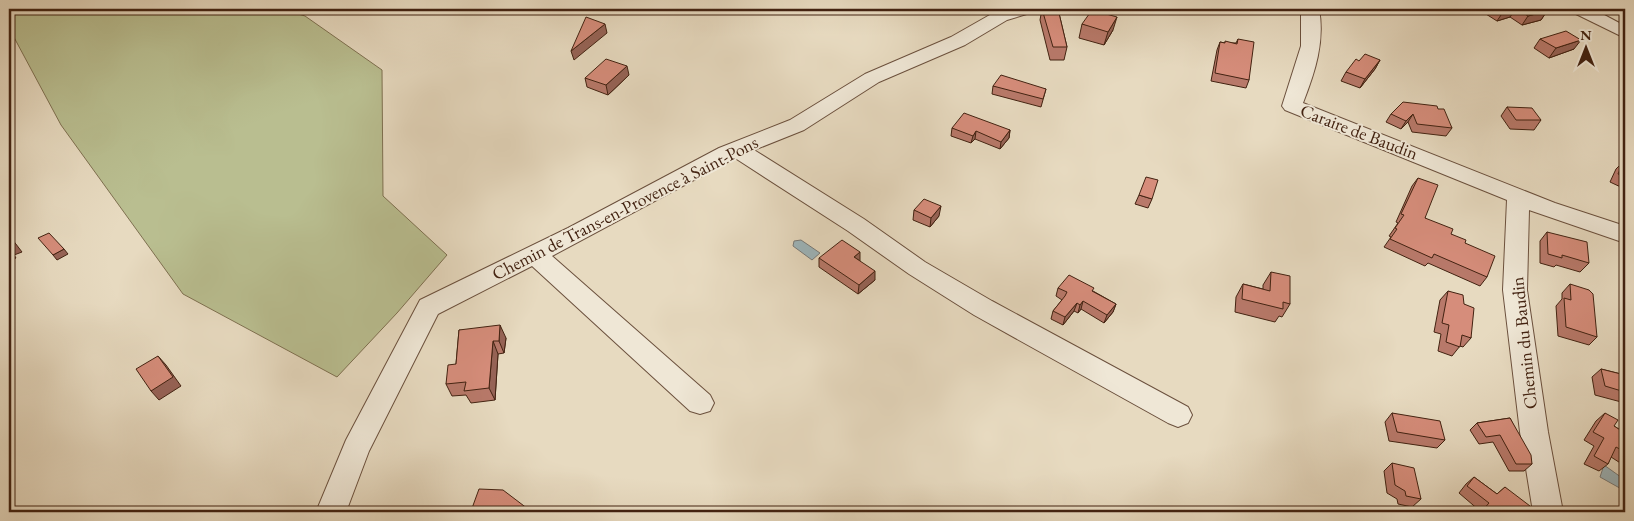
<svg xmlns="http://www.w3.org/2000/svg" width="1634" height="521" font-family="'EB Garamond',serif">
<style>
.green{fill:#b9be90;stroke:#7e7050}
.water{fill:#9db7be;stroke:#797b79}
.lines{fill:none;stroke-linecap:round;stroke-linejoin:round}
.minor-casing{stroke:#6b503d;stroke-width:2}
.minor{fill:#efe7d6;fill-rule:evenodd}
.wall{fill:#b8796a;stroke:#422211}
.shaded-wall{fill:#966356;stroke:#422211}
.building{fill:#d68d7b;stroke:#422211}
.labels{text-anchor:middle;stroke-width:4;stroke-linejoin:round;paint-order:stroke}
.street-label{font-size:18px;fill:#422211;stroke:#efe7d6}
</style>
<rect width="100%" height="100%" fill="#e7dac0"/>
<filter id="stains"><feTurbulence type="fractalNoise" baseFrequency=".004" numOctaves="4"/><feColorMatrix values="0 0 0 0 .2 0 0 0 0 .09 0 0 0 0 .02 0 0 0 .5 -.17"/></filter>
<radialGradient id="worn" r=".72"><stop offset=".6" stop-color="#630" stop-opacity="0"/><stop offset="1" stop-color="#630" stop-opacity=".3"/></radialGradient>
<path class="green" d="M9,9H282L305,16L382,70L383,196L447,255L397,313L337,377L183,294L61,125L9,28Z"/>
<g class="water">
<path d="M801,240L820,253L812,260L793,246L794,241Z"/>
<path d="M1604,465L1625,480V491L1600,477Z"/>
</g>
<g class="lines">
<g class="minor-casing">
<g id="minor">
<path d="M1006,9H1033L1030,13L1007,20L965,45L879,82L804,130L754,150L864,219L925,262L992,301L1188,407L1192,415L1188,423L1178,427L1168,423L974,315L909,274L848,231L735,158L552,256L710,395L714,403L710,411L700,414L690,411L532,266L438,314L369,451L346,512H316L346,440L420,300L568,228L719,148L790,120L865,74L951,37L995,12Z"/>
<path d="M1301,9H1319C1325,42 1315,72 1303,103L1555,203L1625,226V243L1529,210L1527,290L1548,432L1563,512H1533L1520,432L1503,290L1507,200L1285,110L1282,106L1301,46Z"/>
<path d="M1571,9H1593L1625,26V38L1574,13Z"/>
</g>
</g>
<use href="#minor" class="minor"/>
</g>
<g class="wall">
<path d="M1042,9H1058L1067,47L1064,60H1050L1040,20Z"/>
<path d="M1478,9H1542L1547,11L1541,20L1522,25L1510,17L1497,21Z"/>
<path d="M1082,24L1113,30L1104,45L1079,38Z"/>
<path d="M1238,39L1249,80L1246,88L1211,81L1217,50L1220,42L1225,43H1236Z"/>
<path d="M1540,39L1574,49L1549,58L1534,48Z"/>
<path d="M1380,60L1375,69L1360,88L1341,81L1346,72Z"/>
<path d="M629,75L608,95L587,87L585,78Z"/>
<path d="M993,86L1046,89L1041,107L992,94Z"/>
<path d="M1507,107L1541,120L1534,130L1510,129L1501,116Z"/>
<path d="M1438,109L1452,128L1446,136L1412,132L1408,122L1401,129L1386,122L1391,114Z"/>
<path d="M952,128L1010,130L1009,138L1000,149L975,139L971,143L951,136Z"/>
<path d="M1624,161H1625V189L1610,182L1616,169Z"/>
<path d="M1418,178L1425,218L1465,243L1487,277L1480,286L1428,263L1425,266L1384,247L1391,237L1389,236L1398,223L1396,222L1412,186Z"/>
<path d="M1139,195L1152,199L1148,208L1135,204Z"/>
<path d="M914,210L939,216L930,227L913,220Z"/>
<path d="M1547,232L1589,263L1580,272L1556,265L1554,267L1540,263V241Z"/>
<path d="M819,258L860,261L875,280L858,294L819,267Z"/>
<path d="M1271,272L1290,304L1282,317L1279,316L1275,322L1235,312L1236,297L1243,284L1263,289V285Z"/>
<path d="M1570,284L1597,337L1589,345L1558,336L1556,306L1562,299V293Z"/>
<path d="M1058,288L1093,291L1116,304L1113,312L1104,323L1081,309L1078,313L1074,311L1063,325L1051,319L1053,311L1062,300L1056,296Z"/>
<path d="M1448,291L1464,304L1471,338L1463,347L1460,346L1452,356L1438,351L1441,334L1434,332L1440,300Z"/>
<path d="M459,330L506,338L504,353L498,354L495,400L471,403L466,395L452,396L446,384L456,364Z"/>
<path d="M1601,369L1625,375V403L1595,395L1592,377Z"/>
<path d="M1392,413L1445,440L1437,448L1389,441L1385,422Z"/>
<path d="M1605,413L1614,426L1625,433V466L1611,457L1608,464L1599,471L1584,464L1594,446L1584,440L1596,421Z"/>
<path d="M1510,418L1532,464L1524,471H1509L1493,442L1479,444L1470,430L1477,423Z"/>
<path d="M1392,463L1421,499L1412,507L1398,504L1397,499L1387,493L1384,471Z"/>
<path d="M1474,477L1497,494L1505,487L1524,512H1479L1480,511L1459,493L1466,484Z"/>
</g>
<g class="shaded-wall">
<path d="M1516,9L1510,17L1497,21L1503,12Z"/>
<path d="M1547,11L1541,20L1522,25L1528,16Z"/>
<path d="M1117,17L1113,30L1104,45L1108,32Z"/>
<path d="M605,24L607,33L574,60L571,51Z"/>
<path d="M1581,40L1574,49L1549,58L1556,48Z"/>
<path d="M1380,60L1375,69L1360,88L1365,79Z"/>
<path d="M627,66L629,75L608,95L606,85Z"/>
<path d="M1413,114L1408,122L1401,129L1406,121Z"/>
<path d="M1010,130L1009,138L1000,149L1001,142Z"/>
<path d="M976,131L975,139L971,143L973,136Z"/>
<path d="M941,206L939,216L930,227L931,218Z"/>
<path d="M9,235L22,252L14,255L16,258L9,261Z"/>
<path d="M64,249L68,254L57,260L53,255Z"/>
<path d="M860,252V261L854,257Z"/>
<path d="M875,271V280L858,294L859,285Z"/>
<path d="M1083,301L1081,309L1078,313L1080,305Z"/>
<path d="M1077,303L1074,311L1063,325L1065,317Z"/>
<path d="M1116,304L1113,312L1104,323L1107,315Z"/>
<path d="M500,325L506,338L504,353L499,341Z"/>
<path d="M493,341L498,354L495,400L489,388Z"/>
<path d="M158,356L166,365L181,386L159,400L151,391Z"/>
</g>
<g class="building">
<path d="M1042,9H1058L1067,47H1053Z"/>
<path d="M1497,9H1515L1503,12Z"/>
<path d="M1516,9H1542L1547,11L1528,16Z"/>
<path d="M1092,10L1117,17L1108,32L1082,24Z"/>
<path d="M586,17L605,24L571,51Z"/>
<path d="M1566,31L1581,40L1556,48L1540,39Z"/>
<path d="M1238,39L1254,42L1249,80L1215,73L1220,42L1225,43V41L1237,44Z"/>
<path d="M1365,54L1380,60L1365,79L1346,72L1356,59L1359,61Z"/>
<path d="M606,59L627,66L606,85L585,78Z"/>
<path d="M1001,75L1046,89L1043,99L993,86Z"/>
<path d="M1403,102L1437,106L1438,109H1444L1452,128L1417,124L1413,114L1406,121L1391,114Z"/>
<path d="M1507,107L1532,108L1541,120H1516Z"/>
<path d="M964,113L1010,130L1001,142L976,131L973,136L952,128Z"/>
<path d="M1624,161H1625V177L1618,174Z"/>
<path d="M1146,177L1158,180L1152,199L1139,195Z"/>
<path d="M1418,178L1438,185L1425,218L1453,229L1451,234L1466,240L1465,243L1495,256L1487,277L1434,254L1432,258L1390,239L1397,229L1395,228L1404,215L1401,214Z"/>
<path d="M924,199L941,206L931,218L914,210Z"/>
<path d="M1547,232L1587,242L1589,263L1562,255V258L1548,254Z"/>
<path d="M49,233L64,249L53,255L38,238Z"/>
<path d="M9,237L14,244L9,246Z"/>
<path d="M842,240L860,252L854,257L875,271L859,285L819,258Z"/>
<path d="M1271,272L1290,276V304L1283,302V309L1242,299L1243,284L1270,291Z"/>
<path d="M1069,275L1094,288L1092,291L1116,304L1107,315L1083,301L1080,305L1077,303L1065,317L1053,311L1065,296L1067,292L1058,288Z"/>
<path d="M1570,284L1589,290L1593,294L1597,337L1566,327L1564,298L1571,300Z"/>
<path d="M1448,291L1463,295L1464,304L1474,308L1471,338L1462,335L1460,347L1446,342L1449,325L1442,323Z"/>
<path d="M500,325L499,341H493L489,388L464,391L466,382L446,384L448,365L456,364L459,330Z"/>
<path d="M158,356L173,377L151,391L136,369Z"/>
<path d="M1601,369L1625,375V392L1605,386Z"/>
<path d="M1392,413L1440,421L1445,440L1397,432Z"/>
<path d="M1605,413L1618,420L1614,426L1625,433V452L1616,447L1608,464L1594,456L1604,438L1593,432Z"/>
<path d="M1510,418L1531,455L1532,464H1516L1500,435L1486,437L1477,423Z"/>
<path d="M1392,463L1414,468L1421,499L1406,496L1405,491L1395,485Z"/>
<path d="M1474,477L1497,494L1505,487L1530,506L1524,512H1481L1489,503L1467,486Z"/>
<path d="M479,489L503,490L532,512H472L471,511Z"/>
<path d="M808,510V512H780Z"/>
</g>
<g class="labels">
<g class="street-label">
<text transform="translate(1359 132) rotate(21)" y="6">Caraire de Baudin</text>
<text transform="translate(625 208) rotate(-27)" y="6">Chemin de Trans-en-Provence à Saint-Pons</text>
<text transform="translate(1524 343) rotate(-96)" y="6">Chemin du Baudin</text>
</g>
</g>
<rect width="1634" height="521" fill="none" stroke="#e7dac0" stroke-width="30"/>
<rect x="10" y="10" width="1614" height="501" fill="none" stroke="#422211" stroke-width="2.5"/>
<rect x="15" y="15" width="1604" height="491" fill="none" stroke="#422211"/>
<g transform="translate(1586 48)" stroke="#efe7d6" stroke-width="4" paint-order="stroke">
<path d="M0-4L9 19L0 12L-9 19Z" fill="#422211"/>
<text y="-8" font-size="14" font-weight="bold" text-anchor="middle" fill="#422211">N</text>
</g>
<rect width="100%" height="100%" filter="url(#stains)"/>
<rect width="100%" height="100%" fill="url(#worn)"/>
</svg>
